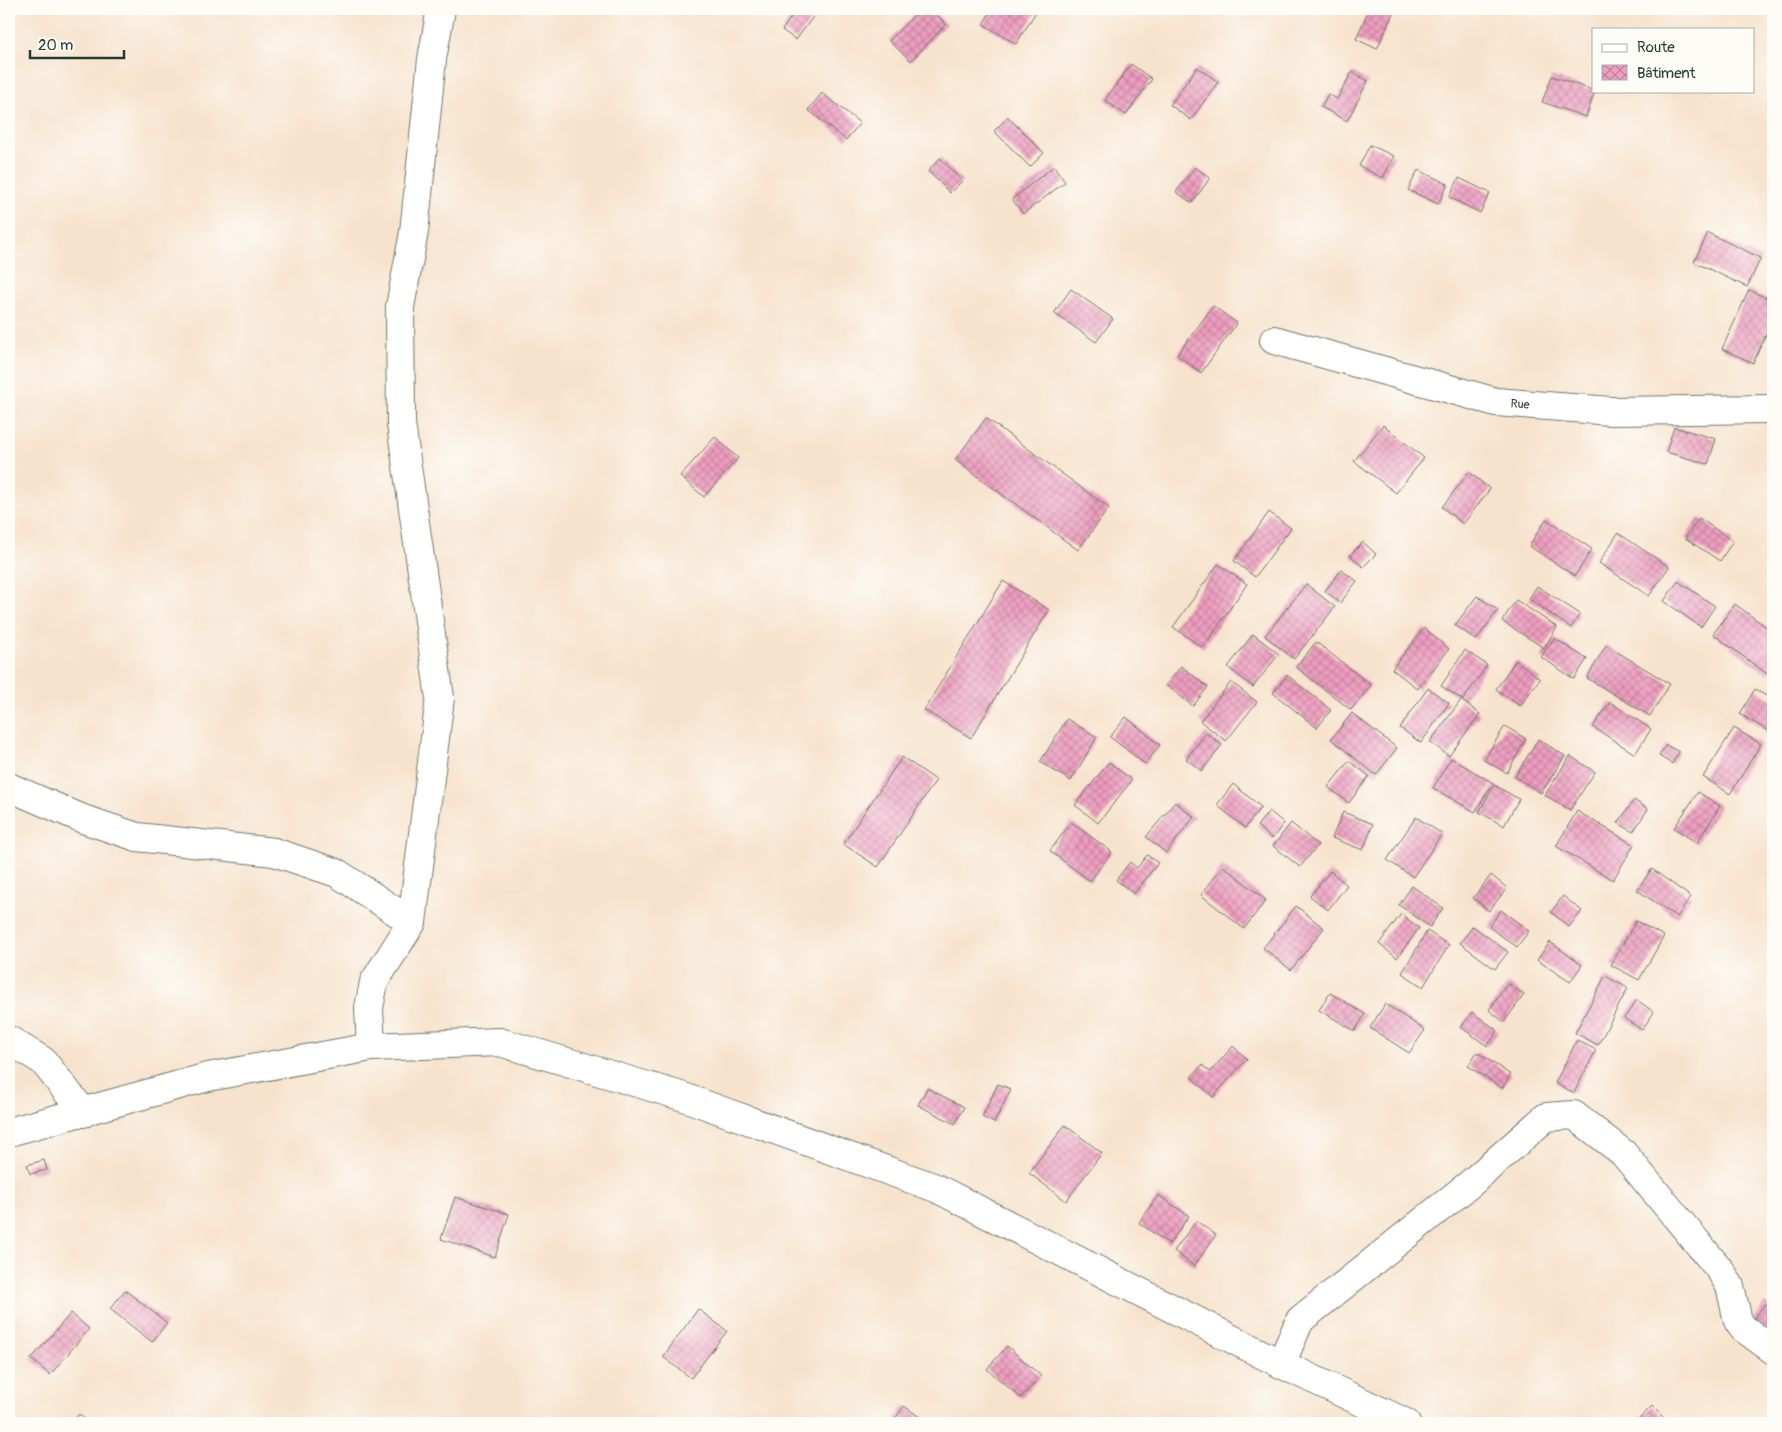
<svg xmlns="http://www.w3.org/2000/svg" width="1782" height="1432" font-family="Pangolin,sans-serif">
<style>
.building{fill:url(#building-cross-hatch)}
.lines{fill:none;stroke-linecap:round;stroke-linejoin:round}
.street-casing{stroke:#6b776a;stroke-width:30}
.street{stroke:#fff;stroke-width:28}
.labels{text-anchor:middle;stroke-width:4;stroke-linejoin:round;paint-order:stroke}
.street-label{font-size:12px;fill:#1f3d34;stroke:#fdfcf7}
</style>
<defs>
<pattern id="building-cross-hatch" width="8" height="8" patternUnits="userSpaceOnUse" patternTransform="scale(1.25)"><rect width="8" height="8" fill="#ef9ec0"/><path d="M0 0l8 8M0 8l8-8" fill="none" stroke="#c1829d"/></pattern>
</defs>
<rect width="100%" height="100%" fill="#fdfcf7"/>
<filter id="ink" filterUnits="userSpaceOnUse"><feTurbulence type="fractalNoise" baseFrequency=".02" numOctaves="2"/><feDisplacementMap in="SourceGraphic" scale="10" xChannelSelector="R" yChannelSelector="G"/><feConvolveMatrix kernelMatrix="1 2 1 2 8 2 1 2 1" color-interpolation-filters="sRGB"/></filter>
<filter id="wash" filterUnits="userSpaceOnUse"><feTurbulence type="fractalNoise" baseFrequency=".0096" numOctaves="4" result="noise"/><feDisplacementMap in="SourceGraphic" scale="20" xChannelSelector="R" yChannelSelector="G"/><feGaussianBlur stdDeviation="1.12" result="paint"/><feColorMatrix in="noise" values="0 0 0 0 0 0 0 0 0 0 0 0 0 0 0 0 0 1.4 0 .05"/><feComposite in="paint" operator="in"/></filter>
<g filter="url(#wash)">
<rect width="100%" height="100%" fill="#f7e3cd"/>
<g id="blocks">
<g class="building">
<path d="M797,9H810L816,13L796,40L782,30Z"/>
<path d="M920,9H931L946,24L911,61L889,41Z"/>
<path d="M992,9H1035L1037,10L1016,44L983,24Z"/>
<path d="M1369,9H1395L1377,49L1356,39Z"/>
<path d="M1131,64L1152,79L1126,115L1105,100Z"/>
<path d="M1197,67L1218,82L1191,120L1170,105Z"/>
<path d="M1352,72L1368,81L1347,121L1321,107L1328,94L1337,99Z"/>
<path d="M1552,76L1595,91L1586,117L1542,102Z"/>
<path d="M822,93L860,123L846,140L808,110Z"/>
<path d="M1008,117L1044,153L1030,167L994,131Z"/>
<path d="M1370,145L1394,156L1383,178L1359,166Z"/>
<path d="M940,158L962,181L950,193L928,171Z"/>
<path d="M1054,166L1065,182L1023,214L1012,199Z"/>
<path d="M1195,167L1210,178L1192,203L1176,192Z"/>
<path d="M1418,170L1448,184L1438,204L1408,190Z"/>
<path d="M1459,178L1490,193L1480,213L1449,197Z"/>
<path d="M1708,233L1761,258L1747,287L1694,262Z"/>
<path d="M1071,289L1113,319L1096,342L1054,313Z"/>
<path d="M1749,290L1773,301V319L1753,363L1722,349Z"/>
<path d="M1213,306L1237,323L1201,373L1177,355Z"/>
<path d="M986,418L1109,508L1078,550L955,460Z"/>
<path d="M1383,425L1424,458L1396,493L1354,461Z"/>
<path d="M1674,427L1716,439L1708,464L1666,452Z"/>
<path d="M715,437L738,458L704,497L680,476Z"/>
<path d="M1469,472L1490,489L1463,524L1442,507Z"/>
<path d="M1269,512L1291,528L1255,577L1234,561Z"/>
<path d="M1699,518L1733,541L1720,561L1685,538Z"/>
<path d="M1546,519L1592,549L1575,576L1529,546Z"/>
<path d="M1618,533L1669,567L1649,596L1599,563Z"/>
<path d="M1363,542L1376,554L1363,567L1350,555Z"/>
<path d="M1218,564L1247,584L1203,648L1173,627Z"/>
<path d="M1341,570L1357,581L1340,603L1325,591Z"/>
<path d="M1003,581L1049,610L971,738L924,710Z"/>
<path d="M1678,581L1715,606L1701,627L1664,601Z"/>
<path d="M1306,584L1335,607L1294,659L1265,636Z"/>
<path d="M1537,586L1580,614L1571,628L1529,599Z"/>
<path d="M1477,596L1498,610L1476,640L1455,625Z"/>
<path d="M1516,600L1557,627L1544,648L1502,621Z"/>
<path d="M1735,604L1773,632V666L1767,674L1713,634Z"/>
<path d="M1424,628L1449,649L1418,689L1392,669Z"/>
<path d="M1253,634L1279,654L1253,687L1228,667Z"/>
<path d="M1554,638L1587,659L1574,679L1541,657Z"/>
<path d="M1316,642L1371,685L1351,710L1296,667Z"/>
<path d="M1606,645L1670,684L1650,716L1587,678Z"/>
<path d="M1465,650L1487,665L1463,700L1441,686Z"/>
<path d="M1516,660L1540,679L1520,706L1496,689Z"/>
<path d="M1181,666L1208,687L1193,706L1166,685Z"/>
<path d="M1287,675L1331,710L1317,728L1273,693Z"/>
<path d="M1231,682L1257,702L1226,741L1200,721Z"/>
<path d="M1428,688L1449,703L1421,743L1400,728Z"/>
<path d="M1755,689L1773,700V734L1740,714Z"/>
<path d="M1461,700L1480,714L1449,756L1430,742Z"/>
<path d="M1610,702L1651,729L1635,754L1593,727Z"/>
<path d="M1352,713L1397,748L1376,775L1331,739Z"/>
<path d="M1126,717L1160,745L1145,764L1110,737Z"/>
<path d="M1067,719L1097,737L1071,781L1040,762Z"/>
<path d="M1505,726L1526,739L1507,773L1484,760Z"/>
<path d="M1734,728L1761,744L1730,794L1703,777Z"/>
<path d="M1206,733L1222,745L1202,771L1186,759Z"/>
<path d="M1538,739L1565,756L1541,793L1515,777Z"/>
<path d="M1666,745L1679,752L1672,764L1659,756Z"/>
<path d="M1570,756L1595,772L1570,810L1545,795Z"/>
<path d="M902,757L936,780L878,867L843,844Z"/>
<path d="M1451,758L1493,783L1475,812L1433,788Z"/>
<path d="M1349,761L1369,776L1349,803L1328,787Z"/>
<path d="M1109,762L1132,780L1098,823L1075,805Z"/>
<path d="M1233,784L1261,807L1245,828L1217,805Z"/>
<path d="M1494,785L1519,799L1504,826L1479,812Z"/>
<path d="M1698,792L1720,806L1697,843L1674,828Z"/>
<path d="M1634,800L1648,809L1633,832L1618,823Z"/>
<path d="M1175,802L1194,817L1166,853L1146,837Z"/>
<path d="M1269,811L1284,823L1272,839L1257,826Z"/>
<path d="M1577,811L1634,845L1613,880L1556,846Z"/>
<path d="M1343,812L1373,824L1363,850L1332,838Z"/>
<path d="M1416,817L1442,834L1413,877L1387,860Z"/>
<path d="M1071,822L1112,852L1090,881L1050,851Z"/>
<path d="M1291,823L1318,845L1300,867L1273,846Z"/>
<path d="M1147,855L1158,863L1134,894L1116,880L1130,862L1137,868Z"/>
<path d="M1223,866L1266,900L1244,929L1201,895Z"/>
<path d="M1652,869L1691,897L1677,917L1637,890Z"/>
<path d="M1330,871L1347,885L1328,910L1310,896Z"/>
<path d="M1491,875L1507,888L1489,911L1473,898Z"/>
<path d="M1412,886L1443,908L1430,927L1399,905Z"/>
<path d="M1563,896L1582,911L1569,927L1551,912Z"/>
<path d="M1296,906L1324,928L1291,970L1263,948Z"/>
<path d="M1501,910L1529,931L1517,947L1489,927Z"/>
<path d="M1401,914L1419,928L1397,958L1379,944Z"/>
<path d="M1636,921L1664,936L1639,980L1611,965Z"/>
<path d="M1473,926L1508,952L1495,969L1460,943Z"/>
<path d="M1427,931L1449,945L1423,987L1402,973Z"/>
<path d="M1550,942L1582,965L1570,982L1537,960Z"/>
<path d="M1605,976L1628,988L1598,1045L1575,1033Z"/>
<path d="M1508,983L1524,995L1504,1022L1489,1010Z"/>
<path d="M1330,993L1365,1014L1355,1031L1319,1010Z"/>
<path d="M1637,1000L1654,1012L1642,1030L1624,1018Z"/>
<path d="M1385,1004L1425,1030L1409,1053L1370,1028Z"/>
<path d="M1472,1012L1498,1031L1487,1046L1461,1027Z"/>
<path d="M1577,1040L1596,1050L1574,1093L1555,1083Z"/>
<path d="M1233,1046L1247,1059L1213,1097L1191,1077L1202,1065L1210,1072Z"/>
<path d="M1477,1052L1511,1075L1502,1088L1468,1066Z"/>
<path d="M998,1084L1011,1089L994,1123L982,1117Z"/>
<path d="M927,1088L964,1107L955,1124L918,1105Z"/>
<path d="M1065,1125L1102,1153L1066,1201L1029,1173Z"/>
<path d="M44,1160L47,1170L30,1174L27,1165Z"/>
<path d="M1158,1195L1189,1216L1169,1244L1139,1223Z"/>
<path d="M455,1197L509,1214L495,1257L441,1239Z"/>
<path d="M1196,1221L1216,1235L1194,1266L1174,1251Z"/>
<path d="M125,1290L167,1323L152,1342L110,1309Z"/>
<path d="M1765,1304L1773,1311V1342L1749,1324Z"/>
<path d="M698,1309L727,1331L691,1378L663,1357Z"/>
<path d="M71,1313L89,1329L50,1375L31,1359Z"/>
<path d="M1007,1346L1041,1376L1021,1398L987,1369Z"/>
<path d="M904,1406L927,1422V1423H892Z"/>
<path d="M1652,1406L1669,1423H1635Z"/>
<path d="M79,1414L89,1423H71Z"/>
</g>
</g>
</g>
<g filter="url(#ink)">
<use href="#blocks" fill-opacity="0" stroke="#6b776a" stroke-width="1"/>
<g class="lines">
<g class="street-casing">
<g id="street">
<path d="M1274,340L1496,402L1611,411L1773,409"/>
<path d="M9,787L83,819L137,837L274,852L337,873L412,922"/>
<path d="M9,1040L43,1061L84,1113"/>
<path d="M371,1047L369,1008L374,982L412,922L440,698L401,424L400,307L414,232L432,59L441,9"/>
<path d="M9,1132L208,1077L371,1047L500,1042L681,1096L936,1188L1281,1364L1406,1423"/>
<path d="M1281,1364L1300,1320L1471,1183L1546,1117L1574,1115L1623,1153L1721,1271L1730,1286L1738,1321L1743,1328L1773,1350"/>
</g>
</g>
<use href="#street" class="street"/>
</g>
</g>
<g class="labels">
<g class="street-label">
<text transform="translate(1520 404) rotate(5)" y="4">Rue</text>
</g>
</g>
<rect width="1782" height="1432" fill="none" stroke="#fdfcf7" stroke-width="30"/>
<rect x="1592" y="28" width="162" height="65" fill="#fdfcf7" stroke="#a4b0a9"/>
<rect x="1602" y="44" width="25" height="8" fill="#ffffff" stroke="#a4b0a9"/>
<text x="1637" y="52" font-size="15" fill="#1f3d34">Route</text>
<rect x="1602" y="65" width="25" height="15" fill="url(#building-cross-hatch)" stroke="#a4b0a9"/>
<text x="1637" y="78" font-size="15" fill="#1f3d34">Bâtiment</text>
<path d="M30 50v8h94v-8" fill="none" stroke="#1f3d34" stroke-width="2.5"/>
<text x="38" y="50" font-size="15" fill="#1f3d34" stroke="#fdfcf7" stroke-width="4" paint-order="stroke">20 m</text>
</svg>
